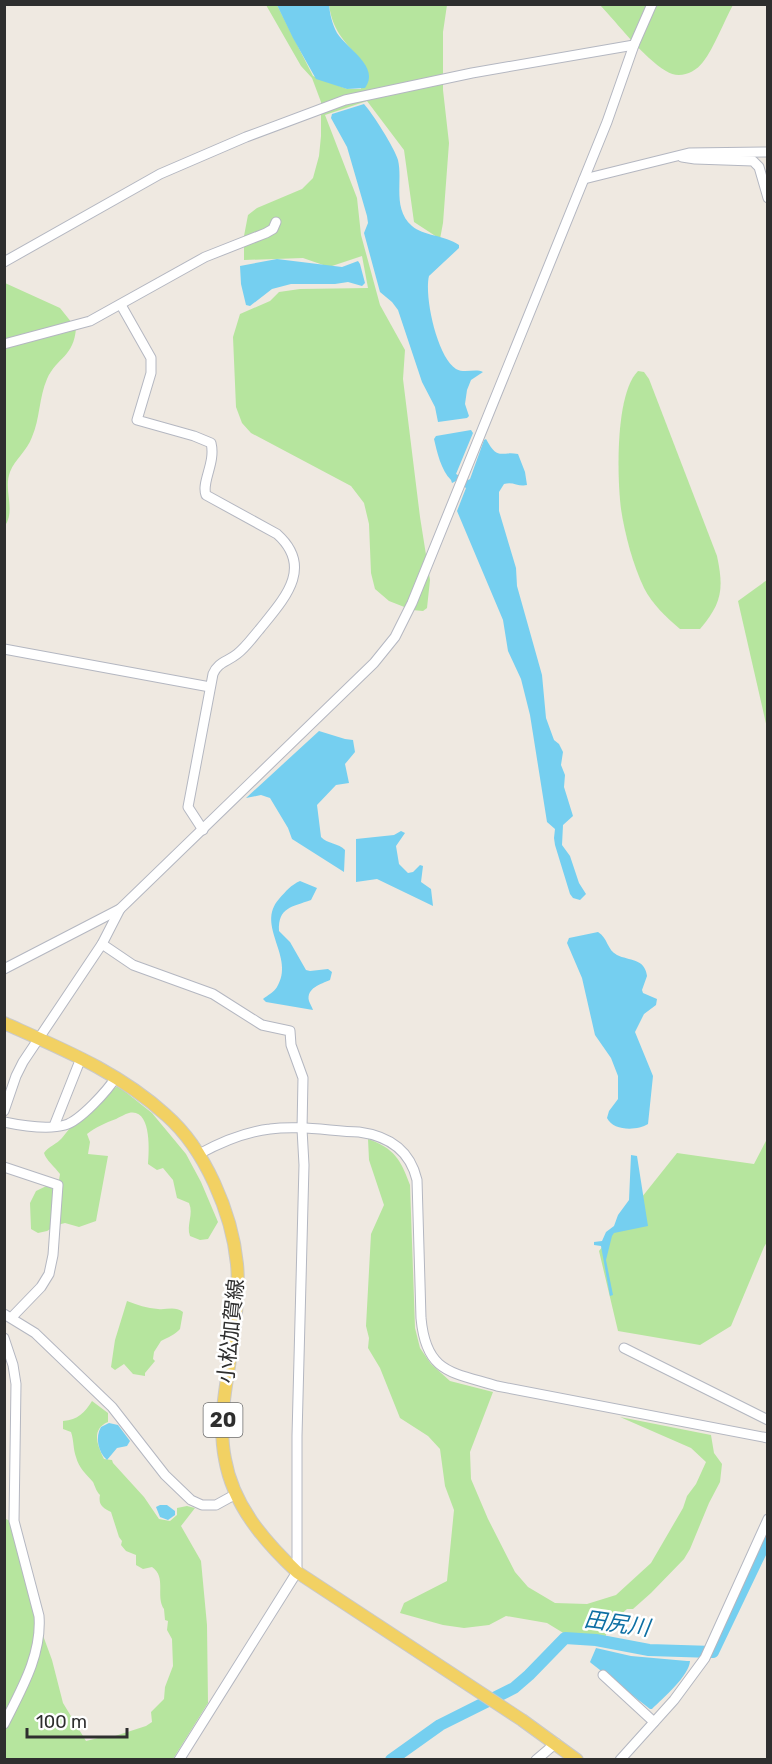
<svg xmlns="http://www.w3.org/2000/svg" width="772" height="1764" font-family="Rubik,'Noto Sans JP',sans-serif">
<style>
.green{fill:#b6e59e}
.water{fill:#75cff0}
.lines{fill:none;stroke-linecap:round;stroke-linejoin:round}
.river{stroke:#75cff0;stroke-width:12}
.minor-casing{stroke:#b4b7c1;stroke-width:11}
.major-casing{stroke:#c9c9c9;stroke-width:14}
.minor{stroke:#fff;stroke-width:9}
.major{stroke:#f2d163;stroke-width:12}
.labels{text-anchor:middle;stroke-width:5;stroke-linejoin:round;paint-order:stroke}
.shield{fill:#fff;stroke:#6d6d6d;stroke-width:1.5}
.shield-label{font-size:20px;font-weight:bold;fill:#2e2e2e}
.street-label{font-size:21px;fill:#2e2e2e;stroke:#fff}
.water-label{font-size:22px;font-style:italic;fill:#0d6fa3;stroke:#fff}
</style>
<rect width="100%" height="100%" fill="#efe9e1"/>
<g class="green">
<path d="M266,5H277L313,76L347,89H361L365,65C348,44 333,34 329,5H447L443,32V90L449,143L443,223L440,239L414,222L404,150L367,101L325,115L357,198L361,235L380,305L405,350L403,379L420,517L430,580L427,608L423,611L412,610L389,601L375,589L371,573L369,524L364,503L351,486L251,433L242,423L236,407L233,337L240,314L270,301L279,292L300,289L368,288L362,256L329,267L303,258L244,260V236L248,215L257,208L302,189L313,178L319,156L321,136V102L312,78L301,66Z"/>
<path d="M600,5H733C724,21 714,48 703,62C694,74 678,79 666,71C643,57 618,24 600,5Z"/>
<path d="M5,283L60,308L76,328C74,357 57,357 47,379C39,397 40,419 32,437C27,451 15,459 10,472C3,490 16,509 5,526Z"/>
<path d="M638,371L644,372L649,379L717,556C724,589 722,603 700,629H680C666,617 653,605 644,588C633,565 625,535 621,509C617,477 615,394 638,371Z"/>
<path d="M767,580V728L738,601Z"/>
<path d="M118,1086L152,1113L186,1154L201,1182L218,1222L208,1239L200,1240L190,1236C186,1225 194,1214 189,1203L177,1198L173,1180L163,1168L157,1170L148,1164C149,1152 152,1108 129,1113C125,1114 120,1117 116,1119C105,1123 96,1127 87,1134L90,1142L88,1154L108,1156L96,1221L79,1227L65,1223L57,1225L47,1231L38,1233L31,1229L30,1203L36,1191L59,1180L60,1174C55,1167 46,1160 44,1153C49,1146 57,1144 62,1138C77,1119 96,1098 118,1086Z"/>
<path d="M368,1139C394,1148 401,1160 410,1185L415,1328L420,1348L431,1364L450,1381L493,1392L470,1452L471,1479L488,1519L515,1572L528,1587L555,1603L587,1604L616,1595L651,1563L683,1508L687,1496L696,1484L706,1462L691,1448L620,1417L711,1435L714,1453L722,1464L720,1482L709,1503L690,1549L684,1559L651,1593L633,1609H627L610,1624L605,1638L565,1634L547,1623L506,1616L489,1625L464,1628L443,1625L400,1613L404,1603L447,1581L454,1510L445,1486L440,1449L428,1436L400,1418L380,1368L368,1348L369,1338L366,1326L371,1234L384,1205L369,1160Z"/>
<path d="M767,1139V1242L764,1247L731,1326L700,1345L618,1331L599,1251L677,1153L754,1164Z"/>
<path d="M127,1301C137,1305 147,1308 158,1309C167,1310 175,1306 183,1312L180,1329C176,1334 167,1338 161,1341L154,1352L153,1359L155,1361L145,1373V1376L133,1374L124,1364L115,1370L111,1367L115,1340Z"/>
<path d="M92,1401L108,1413V1422C91,1429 97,1445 104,1459L112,1460L113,1463L144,1497L159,1519L170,1521L177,1515V1508L187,1506L195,1508L181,1526L201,1561L207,1625L208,1703L173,1759H5L4,1518L10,1521L30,1600L52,1660L63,1703L86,1741L106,1736H115L146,1726L152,1722L151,1712L164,1699L165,1687L173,1666L172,1639L167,1630L168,1621L165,1620L164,1609C155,1596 167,1577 152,1567L143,1569L136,1565V1555L126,1551L121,1545L122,1541L119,1537L111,1512C103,1508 98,1505 100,1495C96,1491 95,1486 93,1482C86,1474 79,1468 76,1457C73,1449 74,1441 71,1432L63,1429V1421C78,1420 85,1412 92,1401Z"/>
</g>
<g class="water">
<path d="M277,5H329C330,14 332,24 337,33C346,48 381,67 365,88L347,89L316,79L293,38Z"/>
<path d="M364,104C373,114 394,147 398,160C403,181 392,209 412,226C423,236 445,235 459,245V248L429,276C424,296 437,357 456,369C465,374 475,368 483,372L471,380L467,390L465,404L469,416L467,418L438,422L435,407L422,382L398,310L392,302L380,292L364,233L368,223L367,216L347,147L331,118L332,114Z"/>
<path d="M277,259L342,267L358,261L360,264L365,283L362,286L348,282L335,284H291L272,289L250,306L246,305L241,284L240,266Z"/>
<path d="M471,430L473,433L456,474L468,480L470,479L484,440L486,439C498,461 500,451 518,454L525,472L527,485C518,487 513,481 504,484L499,492V511L516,568L517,586L542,675L546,718L554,740L559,744L563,752L561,765L565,775L564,787L573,816L563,825L562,845L570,856L579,883L586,894L580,900L573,898L570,894L555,845L554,838L555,829L547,822L530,715L521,679L508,651L503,620L457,511L466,488L456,481L452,483L451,480C441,470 437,452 434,439L436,436Z"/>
<path d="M319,731L345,739L353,740L355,752L345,764L349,783L336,785L317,805L321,837C327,844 339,843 345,850L344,872L292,839L288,828L270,798L261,795L246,798Z"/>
<path d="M401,831L405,833L396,846L399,864L408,873L413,872L420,865L423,866L421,882L431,889L433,906L377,879L356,882V839L394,835Z"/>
<path d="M300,881L317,888L311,900C292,907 278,907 279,931L290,942L306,970L310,971L328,969L332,972L330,980C321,984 306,988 309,1001C310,1004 312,1007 313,1010L266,1002L263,999C268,995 274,992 277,987C296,957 255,926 279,899C286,891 291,885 300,881Z"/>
<path d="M598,932C608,938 607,950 617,955C629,961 645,958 647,976L642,990L643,993L657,999L656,1005L644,1014L635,1032L653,1076L648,1124C637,1131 613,1131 607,1118L609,1111L618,1099V1076L611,1058L595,1035L582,978L567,943L569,938Z"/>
<path d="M631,1155L637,1156L648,1226L614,1233L612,1236L606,1260L613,1295L610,1296L601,1246L594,1245V1242L602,1241L606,1232L614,1226L618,1215L629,1200Z"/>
<path d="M109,1423L118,1425L130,1441L127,1446L117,1448L107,1460C98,1452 95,1437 101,1427Z"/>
<path d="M160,1505H167L175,1511V1515L168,1520L160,1517L156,1507Z"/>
<path d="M596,1648L631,1656L687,1661H690C689,1676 663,1698 652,1709H650L591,1663L590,1662Z"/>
</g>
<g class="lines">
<path class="river" d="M391,1760L440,1725L514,1688L529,1675L565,1638L596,1640L649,1650L713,1652L768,1537"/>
<g class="minor-casing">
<g id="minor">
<path d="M682,157L695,159L753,161L759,167L768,198"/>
<path d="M584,179L689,153L768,152"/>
<path d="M4,262L160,174L246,137L345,100L472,73L634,45"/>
<path d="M121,305L151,358V373L137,420L194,436L211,443C216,463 201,482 206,495L277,534C315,568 283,600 259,630C252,638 246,647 237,654C227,662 218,662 213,674L188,807L203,830"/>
<path d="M4,344L90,321L205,257L266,233L273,229L276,222"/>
<path d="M4,649L210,687"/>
<path d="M102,944L133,965L213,994L262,1025L290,1031L291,1045L303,1078L302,1129L304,1165L297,1436V1572L179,1760"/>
<path d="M4,969L120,909L374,663L395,637L412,603L607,122L634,45L652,4"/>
<path d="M4,1111L16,1076L23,1062L102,944L120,909"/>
<path d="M4,1122C23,1126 47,1130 65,1125C80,1121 108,1090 116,1077"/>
<path d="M54,1126L81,1058"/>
<path d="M199,1154C221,1142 244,1132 270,1129C299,1125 330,1131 359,1132C389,1136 410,1150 417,1180L421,1318C426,1373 451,1372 497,1386L768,1438"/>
<path d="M4,1167L58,1185L53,1255L49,1274L41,1287L12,1317"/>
<path d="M4,1314L35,1333L112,1407L165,1475L191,1500L202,1505H216L236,1494"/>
<path d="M4,1338L13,1365L16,1384L14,1521L39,1616C42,1655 21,1690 4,1724"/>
<path d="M624,1348L768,1420"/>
<path d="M603,1675L654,1722"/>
<path d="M536,1760L556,1743"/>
<path d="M620,1760L674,1700L705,1658L768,1519"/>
</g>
</g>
<g class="major-casing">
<path id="major" d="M4,1023C62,1049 119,1072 166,1115C205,1149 232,1213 237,1264C239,1283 237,1304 235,1323C231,1368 216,1414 225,1459C233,1505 264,1541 297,1572L522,1720L577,1760"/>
</g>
<use href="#minor" class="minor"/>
<use href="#major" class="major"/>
</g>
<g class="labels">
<rect class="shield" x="203.5" y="1403" width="39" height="34" rx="4.5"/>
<g class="shield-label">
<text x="223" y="1427">20</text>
</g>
<g class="street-label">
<text transform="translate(231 1331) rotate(-84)" y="7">小松加賀線</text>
</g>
<g class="water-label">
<text transform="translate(617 1623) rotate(8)" y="8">田尻川</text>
</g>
</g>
<rect width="772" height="1764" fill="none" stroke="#2e2e2e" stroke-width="12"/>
<path d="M27 1728v9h100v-9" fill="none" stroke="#2e2e2e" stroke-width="3"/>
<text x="36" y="1728" font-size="18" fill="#2e2e2e" stroke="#ffffff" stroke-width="4.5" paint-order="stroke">100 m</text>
</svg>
